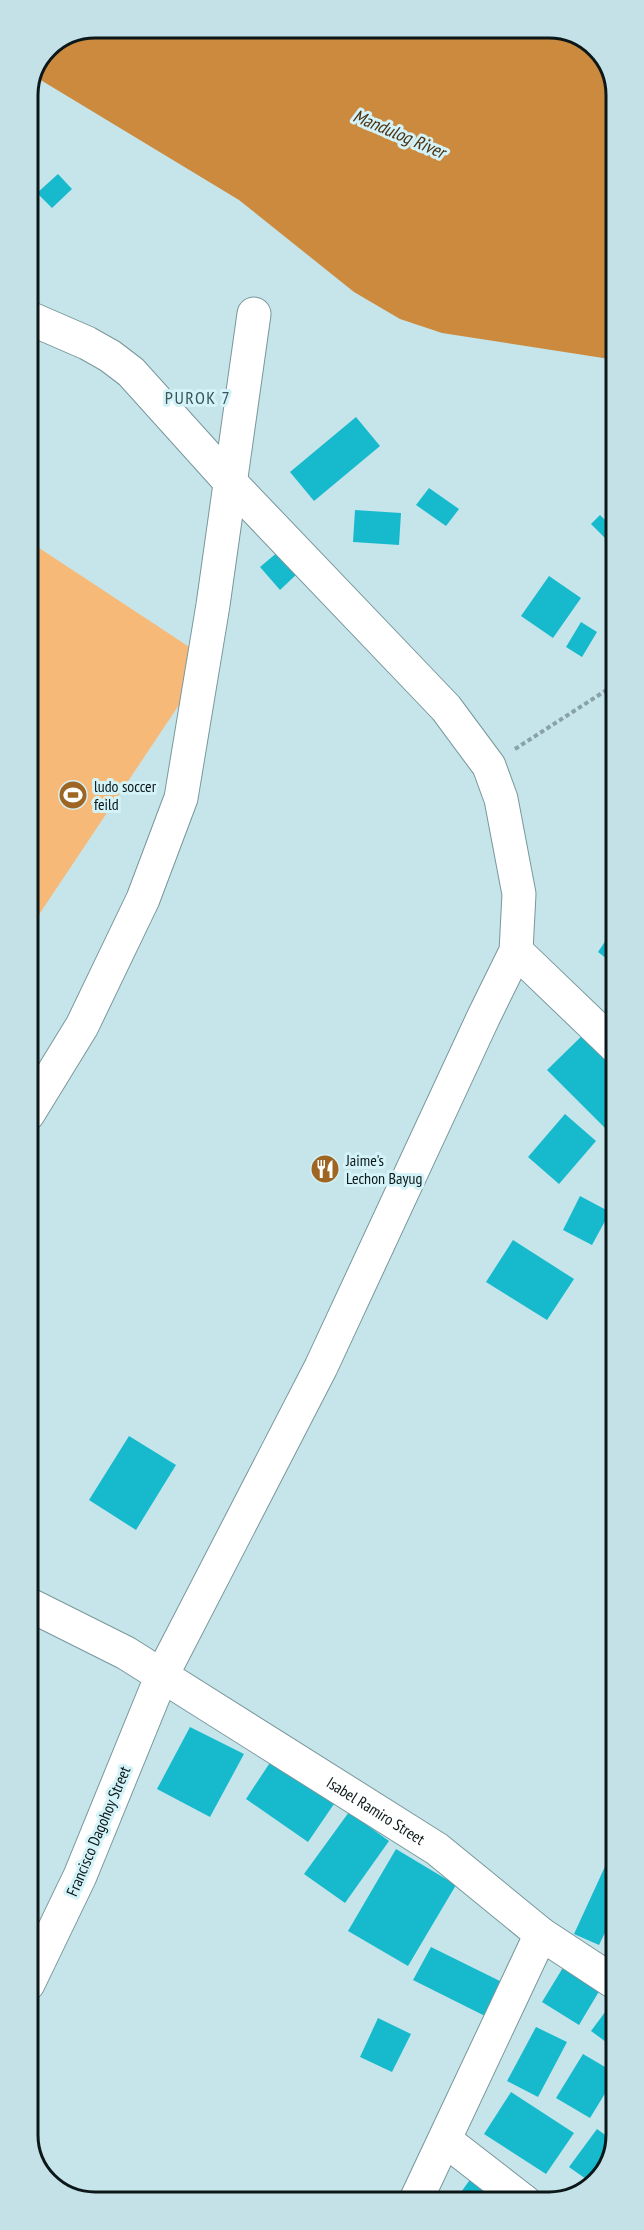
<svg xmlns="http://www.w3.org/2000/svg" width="644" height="2230" font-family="'PT Sans Narrow',sans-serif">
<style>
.green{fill:#f7b978}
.water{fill:#cc8a3e}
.building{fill:#17bacd}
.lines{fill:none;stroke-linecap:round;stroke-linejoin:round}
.minor-casing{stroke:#79979b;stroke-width:35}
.path{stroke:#89a2a6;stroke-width:4;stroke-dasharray:4.5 3;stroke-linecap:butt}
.minor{stroke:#fff;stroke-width:33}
.labels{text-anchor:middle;stroke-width:6;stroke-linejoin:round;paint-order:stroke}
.poi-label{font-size:16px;fill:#0c1719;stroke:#d3f3f8;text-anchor:start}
.street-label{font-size:16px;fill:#0c1719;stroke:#d3f3f8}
.water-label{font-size:18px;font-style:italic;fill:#4b3010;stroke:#d3f3f8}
.neighbourhood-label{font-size:18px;letter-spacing:1.5px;fill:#385458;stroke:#d3f3f8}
.rim{fill:none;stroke:#0c1719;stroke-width:3}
</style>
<rect width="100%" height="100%" fill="#c6e5ea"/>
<path class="green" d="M27,540L209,660L28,931Z"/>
<path class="water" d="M94,27L530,28L599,51L616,81V360L442,333L400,319L354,292L239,200L34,76L47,47Z"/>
<g class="building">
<path d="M58,174L72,189L52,208L37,193Z"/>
<path d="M356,417L380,446L314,501L290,472Z"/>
<path d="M429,488L459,509L446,526L416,505Z"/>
<path d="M355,510L401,513L399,545L353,542Z"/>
<path d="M600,515L616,531L607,540L591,524Z"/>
<path d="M279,551L298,573L280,590L260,567Z"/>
<path d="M549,576L581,598L553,638L521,616Z"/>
<path d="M581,622L597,632L582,657L566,647Z"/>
<path d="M616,925V966L598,952Z"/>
<path d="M590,1028L616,1054V1135L614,1137L547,1070Z"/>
<path d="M565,1114L596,1141L559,1184L528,1157Z"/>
<path d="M580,1196L610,1212L592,1245L563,1230Z"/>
<path d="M513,1240L574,1279L547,1320L486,1282Z"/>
<path d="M129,1436L176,1465L136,1530L89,1500Z"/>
<path d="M190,1727L244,1754L210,1817L157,1789Z"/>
<path d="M271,1761L334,1804L308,1842L246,1799Z"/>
<path d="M349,1812L389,1841L345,1903L304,1874Z"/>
<path d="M396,1849L456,1885L408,1966L348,1931Z"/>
<path d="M608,1860L617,1864V1908L599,1945L574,1934Z"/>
<path d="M431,1947L510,1986L493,2020L413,1980Z"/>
<path d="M567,1961L604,1983L579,2025L542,2002Z"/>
<path d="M617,1996V2050L591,2031Z"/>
<path d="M378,2018L411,2034L392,2072L360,2057Z"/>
<path d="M536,2027L567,2042L538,2097L507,2081Z"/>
<path d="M583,2054L617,2074L590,2118L556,2098Z"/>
<path d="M511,2092L574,2133L546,2174L484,2134Z"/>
<path d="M597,2129L615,2142L600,2180L593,2184L569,2167Z"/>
<path d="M474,2174L513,2202H454Z"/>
</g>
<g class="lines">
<g class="minor-casing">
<g id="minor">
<path d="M27,317L87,343L110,356L131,372L231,483L446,708L489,766L501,799L519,894L516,951L484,1016L321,1367L162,1675L80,1876L28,1984"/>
<path d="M516,951L616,1047"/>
<path d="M28,1114L82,1026L143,899L181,798L213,605L254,314"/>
<path id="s1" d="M28,1604L126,1653L437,1849L541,1934L617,1984"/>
<path d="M445,2140L525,2202"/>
<path d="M415,2202L541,1934"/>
</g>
</g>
<path class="path" d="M515,749L616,684"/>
<use href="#minor" class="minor"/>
</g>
<defs>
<g id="stadium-disc" transform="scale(1.5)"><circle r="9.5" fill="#9e6622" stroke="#d3f3f8"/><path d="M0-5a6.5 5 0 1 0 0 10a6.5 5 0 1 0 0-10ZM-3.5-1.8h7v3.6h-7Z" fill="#fff"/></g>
<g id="restaurant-disc" transform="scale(1.5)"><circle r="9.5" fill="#9e6622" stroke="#d3f3f8"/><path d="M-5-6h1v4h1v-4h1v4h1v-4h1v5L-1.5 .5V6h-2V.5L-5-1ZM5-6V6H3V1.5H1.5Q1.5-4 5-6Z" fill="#fff"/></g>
</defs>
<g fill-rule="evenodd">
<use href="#stadium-disc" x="73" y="795"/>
<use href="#restaurant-disc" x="325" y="1169"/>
</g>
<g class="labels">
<g class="poi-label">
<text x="94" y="792">ludo soccer<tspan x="94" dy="18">feild</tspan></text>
<text x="346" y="1166">Jaime's<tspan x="346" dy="18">Lechon Bayug</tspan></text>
</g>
<g class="street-label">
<text dy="6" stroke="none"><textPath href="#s1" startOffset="405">Isabel Ramiro Street</textPath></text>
<text transform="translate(98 1831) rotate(-67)" y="6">Francisco Dagohoy Street</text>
</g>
<g class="water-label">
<text transform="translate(399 134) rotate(23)" y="6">Mandulog River</text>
</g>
<g class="neighbourhood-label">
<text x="198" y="404">PUROK 7</text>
</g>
</g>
<path d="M0 0H644V2230H0ZM95 38H549A57 57 0 0 1 606 95V2135A57 57 0 0 1 549 2192H95A57 57 0 0 1 38 2135V95A57 57 0 0 1 95 38Z" fill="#c3e1e6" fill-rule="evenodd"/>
<path class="rim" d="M95 38H549A57 57 0 0 1 606 95V2135A57 57 0 0 1 549 2192H95A57 57 0 0 1 38 2135V95A57 57 0 0 1 95 38Z"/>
</svg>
